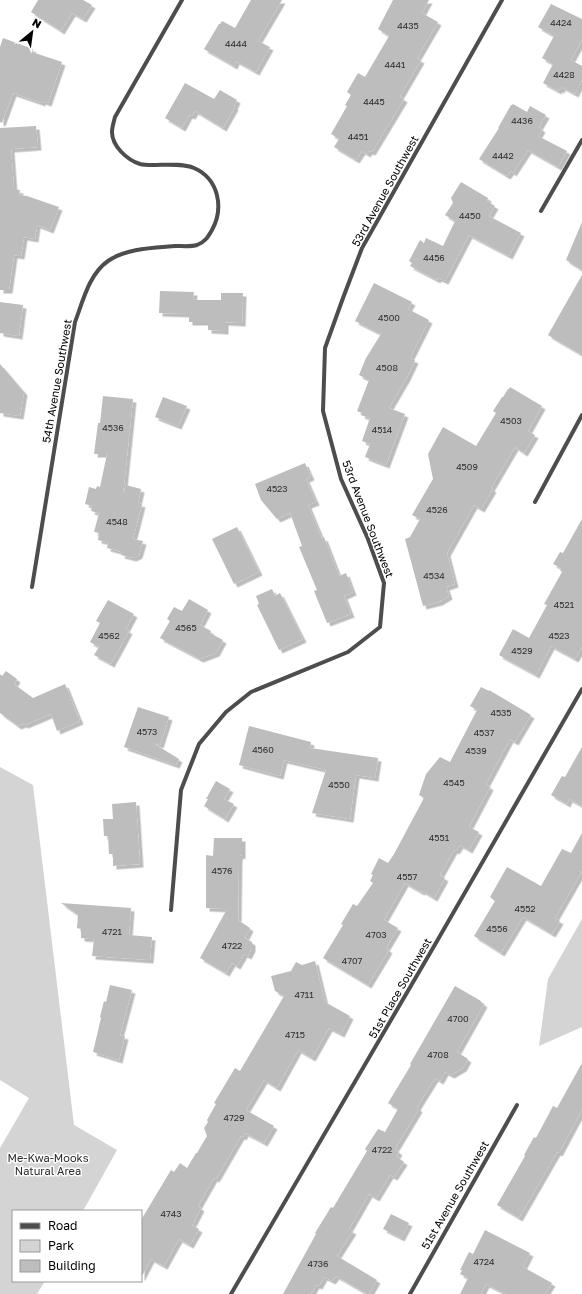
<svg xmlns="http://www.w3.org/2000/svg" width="582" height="1294" font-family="'Golos Text',sans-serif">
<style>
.green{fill:#d4d4d4}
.building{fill:#bdbdbd;filter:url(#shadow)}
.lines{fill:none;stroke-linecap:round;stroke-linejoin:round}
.street{stroke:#4d4d4d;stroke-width:4}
.labels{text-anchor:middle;stroke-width:3;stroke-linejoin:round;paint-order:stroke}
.number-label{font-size:9px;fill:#2f2f2f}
.street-label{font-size:11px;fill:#000;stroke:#fff}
.park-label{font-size:11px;fill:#2b2b2b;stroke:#fff}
</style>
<defs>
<filter id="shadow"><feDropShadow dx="3.5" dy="3.5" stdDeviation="0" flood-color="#0004"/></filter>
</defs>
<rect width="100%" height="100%" fill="#fff"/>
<g class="green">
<path d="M0,767L33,785L74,1125L117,1150L83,1211H13V1281H45L37,1294H0V1148L29,1098L0,1080Z"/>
<path d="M582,919V1027L539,1046L548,979Z"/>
</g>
<g class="building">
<path d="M38,0H83L92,5L83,19L72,13L61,31L31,12Z"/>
<path d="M251,0H282L258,41L270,47L256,72L236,61L234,66L204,49L219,24H220L222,21L235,28Z"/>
<path d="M393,0H429L422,13L438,22L417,58L421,60L400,96L404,99L372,152L369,151L367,154L362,151L356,160L334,147L339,139L331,134L347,106L345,105L351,95L347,92L358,73L365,77L389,36L378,29Z"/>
<path d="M551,4L582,19V40L571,60L582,66V80L575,94L562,87L561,90L559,89L558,91L543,83L553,64L542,58L554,36L538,27Z"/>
<path d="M3,38L33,49L32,52L62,62L48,103L42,101V103L13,93L2,123L0,122V47Z"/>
<path d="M185,83L214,99L220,90L237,100L234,106L235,107L223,128L195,111L192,116L189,115L182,128L165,118Z"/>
<path d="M513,104L527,112L530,106L546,115L539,127L542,129L538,136L567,151L558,167L528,150L513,173L511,171L507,176L479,159L499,128H498L511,105H512Z"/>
<path d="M36,126L38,147L11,149L14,189L20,190L19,195L27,196L59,207L50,230L37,225L35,239L24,237L21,256L14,255L9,290H0V128Z"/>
<path d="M461,182L488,198L487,201L495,206L489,216L521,233L509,256L469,235L445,281L438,278L437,280L410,266L412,263L409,261L420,240L424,243L426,238L443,246L455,221L445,215L453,203L451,198Z"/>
<path d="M582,222V270L566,260Z"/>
<path d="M582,275V355L548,335Z"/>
<path d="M374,283L412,302L408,309L429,320L410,358L415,360L407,377L389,408L405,414L386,465L365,457L370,444L362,441L370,418L361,415L362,413L357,411L369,380L359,375L366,358L381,334L355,321Z"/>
<path d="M160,291L194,292L193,300H221V293H243L242,323L225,322V331L208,330V322H189V314L159,313Z"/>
<path d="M0,302L23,305L19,336L0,333Z"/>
<path d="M0,364L24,392L20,416L0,413Z"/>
<path d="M510,387L542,406L528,431L535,435L524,453L515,447L491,488L493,489L481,509L474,505L447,553L455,584L446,587L449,596L439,602L423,606L405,539L410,537L420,519L412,515L433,479L428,454L443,427L476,446L496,413L493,411L502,397H503L508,389H509Z"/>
<path d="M103,396L133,399L123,495L126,485L141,489L138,503L142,504L133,539L143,541L139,555L133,558L121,555L122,552L107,548L108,542L98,540L99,533L94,532L99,513L91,511L92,506L85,504L89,487L96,489L97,486L100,487L107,454H94L98,423H100Z"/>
<path d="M163,397L187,406L178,426L155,417Z"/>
<path d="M305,463L311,477L306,479L316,502L308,505L322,539L324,537L339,576L346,573L353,592L344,596L351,614L327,623L314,591L317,590L299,547L302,546L290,513L277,519L261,500L255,484Z"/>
<path d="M582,519V647L575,659L551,646L536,675L499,655L513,629L529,638L547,605L544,604L562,572L560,570L561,568L553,564L560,552L563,553Z"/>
<path d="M237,527L259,572L234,584L212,539Z"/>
<path d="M272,589L275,596L280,593L303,639L279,650L257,605L259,604L256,596Z"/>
<path d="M189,599L208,610L200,625L211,631L210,633L223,640L216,653L200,659L160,638L170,621L167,619L174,607L182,611Z"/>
<path d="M108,600L134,614L126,629L129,631L111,664L94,655L99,647L90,642L100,623L96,621Z"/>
<path d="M6,671L17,679L14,684L33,698L65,684L80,721L57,731L51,714L25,725L23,724L18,726L0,713V674L2,676Z"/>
<path d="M481,687L489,691V690L531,715L515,742L510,739L486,784L490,787L469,827L479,832L469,850L460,845L456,851L454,850L440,875L445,878L434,898L422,891L421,892L405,883L384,920L398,928L386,948L389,950L368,985L323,958L343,925L341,924L353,904L357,906L373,883L370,881L373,875L371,874L379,858L388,863L394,854L424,798L419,795L426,774L440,757L450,762L477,710L470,706Z"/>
<path d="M138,707L169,717L160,745L153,743L179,759L176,765L124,747Z"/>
<path d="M249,726L311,742L310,748L378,758L375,778L356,775L350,819L312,813L326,770L284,760L280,776L239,765Z"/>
<path d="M582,747V806L569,799L567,804L551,795L562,776L565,777Z"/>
<path d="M216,781L230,789L224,799L234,804L225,819L204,806L208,799H206Z"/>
<path d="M136,802L140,864L113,866V854H109L108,836H104L103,819H113L112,804Z"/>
<path d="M582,833V871L555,918L560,921L552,934L523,917L501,953L474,936L495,901L490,897L507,867L541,886L562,849L571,853Z"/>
<path d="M214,838H242V855L239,856L238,920L250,928L245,938L252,942V948L248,956L244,954L237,966L232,963L226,973L200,958L227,909L206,908V855L213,856Z"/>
<path d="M61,903L131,908L129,935L152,937L150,960L92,956L94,939L81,938V929L77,928L78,915Z"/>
<path d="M315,961L325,1002L350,1016L341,1034L329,1028L312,1058L298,1050L277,1088L264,1080L246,1110L274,1126L264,1143L245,1133L243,1137L241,1136L216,1179L214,1178L198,1206L201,1208L192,1225L199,1229L190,1245L179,1239L164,1266L151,1259L141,1278V1220L171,1170L174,1172L180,1163L187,1168L196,1153H197L207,1136L204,1128L208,1122L207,1120L216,1104L214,1103L235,1068L240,1071L284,996L275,991L271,976L291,971L296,962L302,965Z"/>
<path d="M110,985L132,990L120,1035L125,1036L119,1060L93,1052L101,1018L100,1017L104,1001L106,1002Z"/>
<path d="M455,986L481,1001V1002L484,1004L457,1052L468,1059L463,1068L451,1075L445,1072L440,1081L435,1078L417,1107L419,1109L395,1149L399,1152L396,1156L404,1162L394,1177L390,1175L376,1198L369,1194L349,1229L353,1231L337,1256L377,1280L369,1294H367L336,1276L332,1281L324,1277L319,1286L316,1285L311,1294H283L316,1234L315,1233L331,1207L333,1208L367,1151L365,1149L378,1129L385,1132L398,1109L388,1103L411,1065L410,1064Z"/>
<path d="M582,1063V1110L559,1153L557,1152L519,1218L497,1205L525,1156L524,1155L534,1137L536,1138L553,1106L557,1108Z"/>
<path d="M391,1214L409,1223L401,1238L383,1229Z"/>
<path d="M485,1230L530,1253L523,1267L552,1283L545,1294H506L486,1284L481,1294H460L468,1278L460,1274L462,1270H460L469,1252L473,1254Z"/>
</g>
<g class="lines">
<g class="street">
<path d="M541,211L582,140"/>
<path d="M535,502L582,415"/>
<path d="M32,587L75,322C83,301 89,274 108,261C127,248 154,248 176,246C182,246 191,247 197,245C205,242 208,237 212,230C224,208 219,179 194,168C182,163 166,165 152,165C149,165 144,165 140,164C127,160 112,146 112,132C112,127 114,121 115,117L182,0"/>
<path d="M171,910L181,790L199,744L226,712L251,692L348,652L380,627L384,583L368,539L341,479L323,411L325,348L343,298L362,248L502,0"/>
<path d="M231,1294L433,948L582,689"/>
<path d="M410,1294L517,1105"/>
</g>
</g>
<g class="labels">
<g class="number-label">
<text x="561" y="26">4424</text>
<text x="408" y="29">4435</text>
<text x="236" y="47">4444</text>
<text x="395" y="68">4441</text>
<text x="564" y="78">4428</text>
<text x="374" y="105">4445</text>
<text x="522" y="124">4436</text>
<text x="358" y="140">4451</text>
<text x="503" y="159">4442</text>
<text x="470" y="219">4450</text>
<text x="434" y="261">4456</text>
<text x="389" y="321">4500</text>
<text x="387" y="371">4508</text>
<text x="511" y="424">4503</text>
<text x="113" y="431">4536</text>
<text x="382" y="433">4514</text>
<text x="467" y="470">4509</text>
<text x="277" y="492">4523</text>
<text x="437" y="513">4526</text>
<text x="117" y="525">4548</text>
<text x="434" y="579">4534</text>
<text x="564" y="608">4521</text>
<text x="186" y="631">4565</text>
<text x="109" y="639">4562</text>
<text x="559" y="639">4523</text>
<text x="522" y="654">4529</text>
<text x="501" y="716">4535</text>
<text x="147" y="735">4573</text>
<text x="484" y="736">4537</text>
<text x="263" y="753">4560</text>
<text x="476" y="754">4539</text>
<text x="454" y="786">4545</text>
<text x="339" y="788">4550</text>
<text x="439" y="841">4551</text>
<text x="222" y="874">4576</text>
<text x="407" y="880">4557</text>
<text x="525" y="912">4552</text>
<text x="497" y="932">4556</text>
<text x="112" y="935">4721</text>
<text x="376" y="938">4703</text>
<text x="232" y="949">4722</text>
<text x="352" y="964">4707</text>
<text x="304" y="998">4711</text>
<text x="458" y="1022">4700</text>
<text x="295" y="1038">4715</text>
<text x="438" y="1058">4708</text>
<text x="234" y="1121">4729</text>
<text x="382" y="1153">4722</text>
<text x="171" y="1217">4743</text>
<text x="484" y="1265">4724</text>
<text x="318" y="1267">4736</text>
</g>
<g class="street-label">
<text transform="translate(385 191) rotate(-61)" y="4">53rd Avenue Southwest</text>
<text transform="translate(57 381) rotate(-80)" y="4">54th Avenue Southwest</text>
<text transform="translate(368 519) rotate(69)" y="4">53rd Avenue Southwest</text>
<text transform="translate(400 988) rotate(-60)" y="4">51st Place Southwest</text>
<text transform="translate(455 1195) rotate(-60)" y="4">51st Avenue Southwest</text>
</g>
<g class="park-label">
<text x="48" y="1162">Me-Kwa-Mooks<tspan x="48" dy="13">Natural Area</tspan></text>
</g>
</g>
<rect x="12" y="1210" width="130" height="72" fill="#ffffff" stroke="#999999"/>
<rect x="20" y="1223" width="20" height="6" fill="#4d4d4d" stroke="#999999"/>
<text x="48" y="1230" font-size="12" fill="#000000">Road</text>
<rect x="20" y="1240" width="20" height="12" fill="#d4d4d4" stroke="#999999"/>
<text x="48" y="1250" font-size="12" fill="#000000">Park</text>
<rect x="20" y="1260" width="20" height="12" fill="#bdbdbd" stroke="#999999"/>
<text x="48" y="1270" font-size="12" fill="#000000">Building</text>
<g transform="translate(32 32) rotate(29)" stroke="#ffffff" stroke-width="3" paint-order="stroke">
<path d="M0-3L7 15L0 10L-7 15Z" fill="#000000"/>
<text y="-6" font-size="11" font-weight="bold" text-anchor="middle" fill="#000000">N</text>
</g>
</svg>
